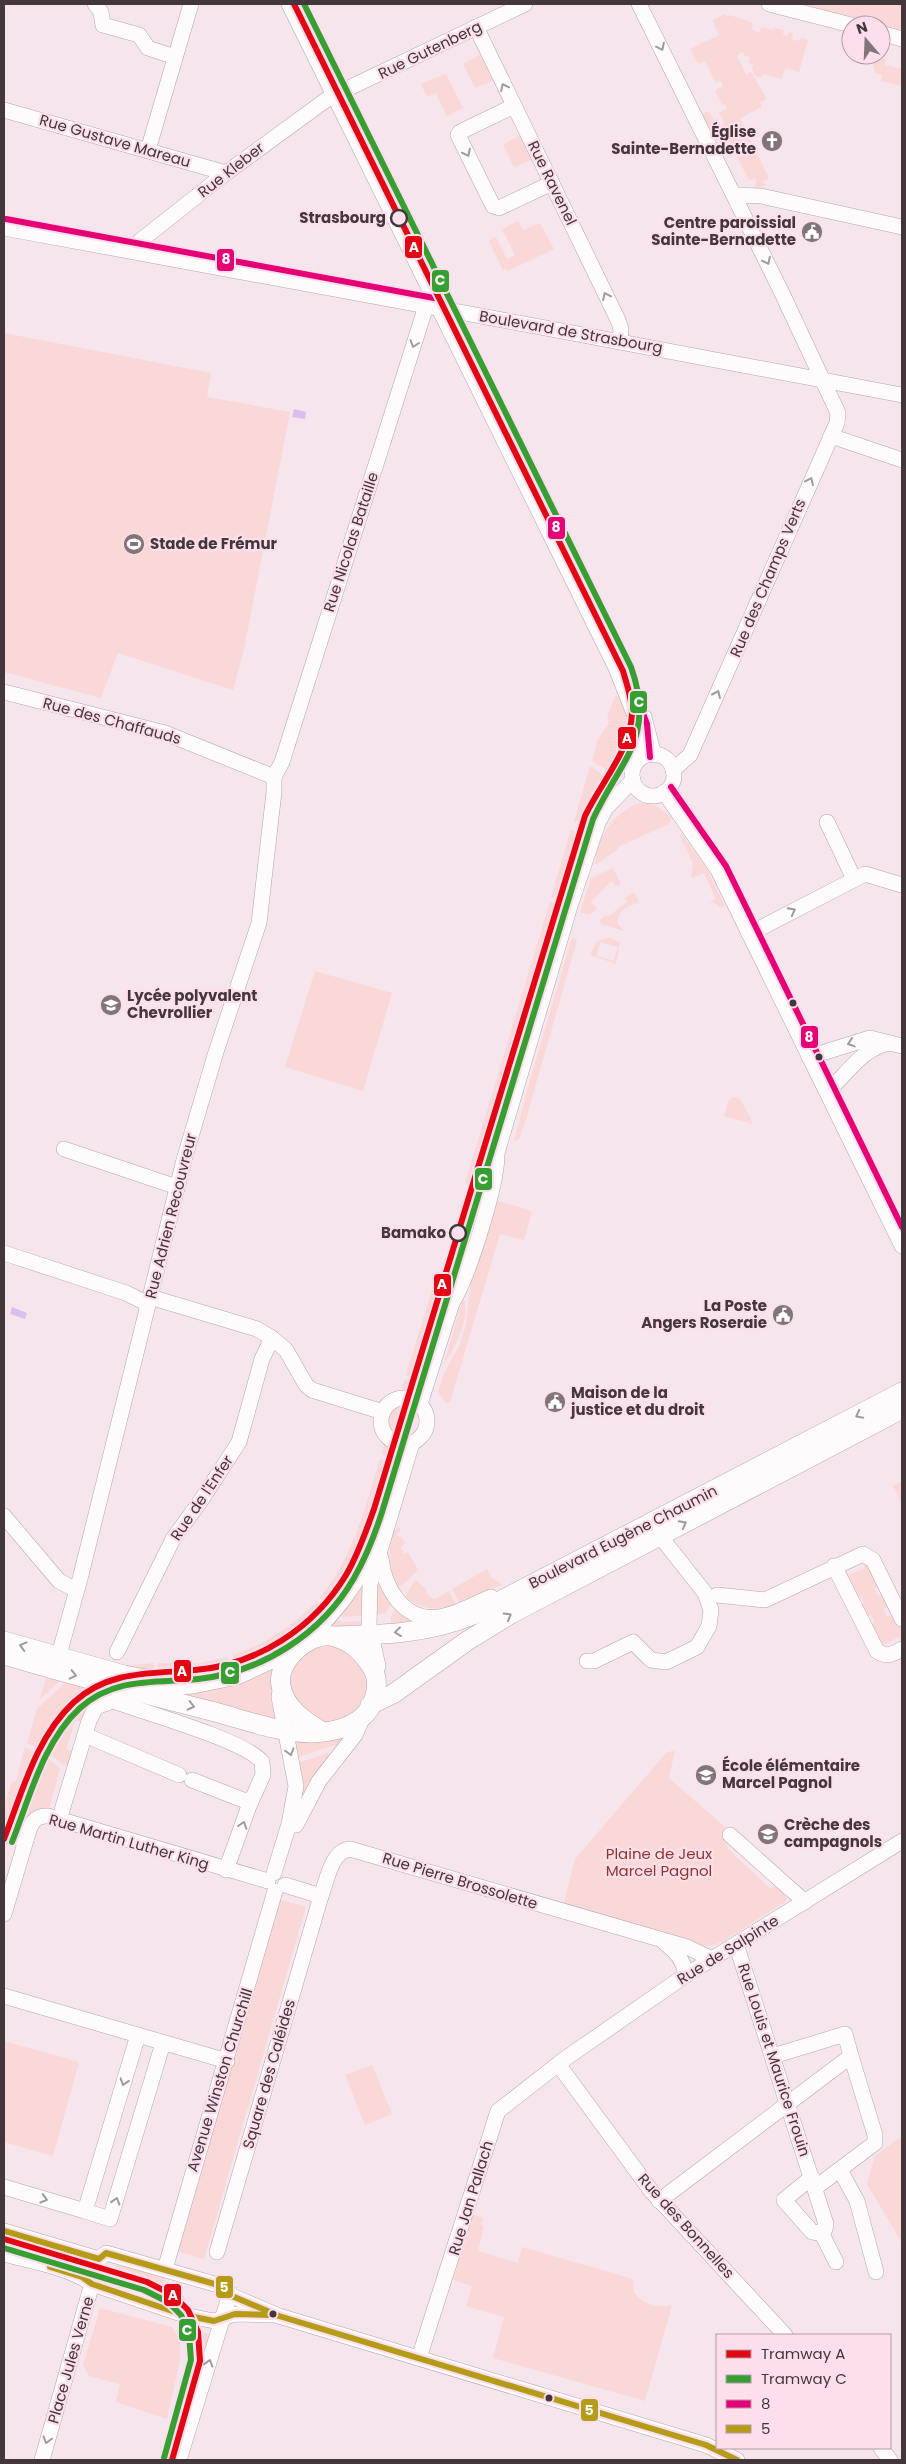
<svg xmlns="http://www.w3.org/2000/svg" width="906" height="2464" font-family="Poppins,sans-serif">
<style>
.green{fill:#f9d8d7;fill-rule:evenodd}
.water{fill:#dabeec}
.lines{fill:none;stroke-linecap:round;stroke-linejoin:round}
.minor-casing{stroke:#b3a7ad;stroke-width:16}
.major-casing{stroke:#b3a7ad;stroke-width:20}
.minor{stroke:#fefbfc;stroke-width:15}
.major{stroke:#fefbfc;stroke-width:19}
.bus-1-casing{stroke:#fddeec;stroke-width:10}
.bus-2-casing{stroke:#fddeec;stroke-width:10}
.bus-1{stroke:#e50076;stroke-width:6}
.bus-2{stroke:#b49b18;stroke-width:6}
.tram-1-casing{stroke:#fddeec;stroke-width:10}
.tram-2-casing{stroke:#fddeec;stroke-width:10}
.tram-1{stroke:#e30613;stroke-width:6}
.tram-2{stroke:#379e32;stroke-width:6}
.oneway{stroke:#a0999c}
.stop-dot{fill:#fddeec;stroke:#43373c;stroke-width:2.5}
.bus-dot{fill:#43373c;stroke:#fddeec;stroke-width:2}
.labels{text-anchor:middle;stroke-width:4.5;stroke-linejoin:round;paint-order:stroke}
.street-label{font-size:15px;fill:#43373c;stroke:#fddeec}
.poi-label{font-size:15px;font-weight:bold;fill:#43373c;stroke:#fddeec;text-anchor:start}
.stop-label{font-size:15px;font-weight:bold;fill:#43373c;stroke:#fddeec;text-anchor:end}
.park-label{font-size:15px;fill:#8e362a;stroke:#fddeec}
.line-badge{stroke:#fddeec;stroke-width:2}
.badge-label{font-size:14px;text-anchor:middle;font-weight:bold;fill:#fff}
</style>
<rect width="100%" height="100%" fill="#f6e5ed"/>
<g class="green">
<path d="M802,4H902V30L810,6Z"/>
<path d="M725,14L726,17L730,15L753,23L752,30L760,33L761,27L773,30L774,28L784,30L783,35L787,36L789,32L793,33L792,39L798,41L802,38L808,40L799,72L785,68L782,79L763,74L762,77L755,76L752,69L753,64L750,65L748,61L750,60L749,56L746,57L743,52L737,55L746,75L751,72L767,99L760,102L762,107L740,118L769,178L763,181L765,185L758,189H755L756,179L749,180L721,127L724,122L719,113L727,108L725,104L722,105L715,90L723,86L720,80L716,83L705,61L698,64L690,49L719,35L712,20Z"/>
<path d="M480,55L493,81L475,88L463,64Z"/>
<path d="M875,57L886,60L885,65L902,69V86L881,81L882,75L875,73L873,67Z"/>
<path d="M446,74L463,108L447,116L436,93L427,97L421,84Z"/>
<path d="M709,111L716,124L707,128L701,115Z"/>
<path d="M520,135L532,160L514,167L503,145Z"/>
<path d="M518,221L523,230L540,223L554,249L508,271L506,268L503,270L489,241L496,237L507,259L515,255L502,229Z"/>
<path d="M4,333L211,373L207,397L290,412L244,649L233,690L118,653L101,698L4,672Z"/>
<path d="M621,690L636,741L632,742L626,765L618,777L592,761L598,740L609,723L607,717L615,697L621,694Z"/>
<path d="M590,766L616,784L601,798L585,819L574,822Z"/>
<path d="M641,803C654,802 662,809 671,818L669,824L618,847V849L596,865C593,841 617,808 641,803Z"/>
<path d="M571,830L579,833L582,842L564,901H562L551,897Z"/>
<path d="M681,833L708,871L725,906L720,907L713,902L708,903L716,899L704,873L691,878L693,863L680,836Z"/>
<path d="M613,868L621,885L616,886L611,881L591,902L597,909L590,915L580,912L591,878Z"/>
<path d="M634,892L639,902C628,907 617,910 618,924L624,931L601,924L600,920L606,915L608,917L628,901L625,898Z"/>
<path d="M550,902L562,906L553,935L551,937L553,938L484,1168L481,1167L480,1170L483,1171L478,1187L465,1183Z"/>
<path d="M572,938L577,940L526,1119L519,1139L514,1141L531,1077Z"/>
<path d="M609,938L620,942L616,964L590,955L597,941ZM600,942L618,947L614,961L596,956Z"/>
<path d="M315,971L392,993L363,1091L285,1067Z"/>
<path d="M733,1097L741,1100L753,1124L724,1116L729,1100Z"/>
<path d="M495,1200L532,1211L524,1240L500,1234L450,1402L446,1403L438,1392L443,1375L460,1344L466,1324L471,1282Z"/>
<path d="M436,1277L449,1282L443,1303L439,1302L438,1304L442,1305L419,1379L406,1375Z"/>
<path d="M463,1297C472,1318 454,1347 444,1365Z"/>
<path d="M404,1380L417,1384L415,1388L401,1391Z"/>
<path d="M401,1405H408V1420L398,1434L391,1429C386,1418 389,1409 401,1405Z"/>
<path d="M385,1442L392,1448L393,1457L382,1454Z"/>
<path d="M380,1459L392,1463C375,1518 366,1557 330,1606L320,1598C353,1557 365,1508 380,1459Z"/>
<path d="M902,1481V1504L893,1486Z"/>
<path d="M399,1527L401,1531L397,1533V1536L402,1537L405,1544L401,1547L404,1554L408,1552L418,1570L398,1589C387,1570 388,1552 393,1532Z"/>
<path d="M864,1559L881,1585L874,1589L878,1596L884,1593L890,1605L883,1609L887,1617L894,1614L902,1630V1644L899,1637L885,1644L888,1652H884L867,1627L875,1622L871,1615L863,1618L858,1606L864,1603L861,1596L854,1599L842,1571L845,1568L849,1575L865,1568L861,1560Z"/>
<path d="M487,1569L491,1577L502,1585L459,1602L452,1589Z"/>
<path d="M367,1570L365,1615L342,1617L339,1615Z"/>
<path d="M377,1575L393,1602L385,1613L373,1615Z"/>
<path d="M415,1580L425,1588L429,1597L435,1599L449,1591L456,1604C436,1611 423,1610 405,1597Z"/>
<path d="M317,1601L326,1610L289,1642L237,1667L233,1655C266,1644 293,1626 317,1601Z"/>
<path d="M396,1605L426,1621L391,1627V1617Z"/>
<path d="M336,1619L341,1622L365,1621V1626L329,1627Z"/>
<path d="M326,1644L349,1649L369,1677L364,1705L335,1724L312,1721L289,1689C292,1659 300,1654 326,1644Z"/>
<path d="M228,1657L231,1667L204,1677H158V1663H200Z"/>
<path d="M153,1663V1673L126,1666Z"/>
<path d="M272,1669L277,1721L156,1687L271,1669Z"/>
<path d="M46,1678L60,1681L40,1699Z"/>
<path d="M65,1683L94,1691V1693L64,1719L45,1750L27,1743L37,1709Z"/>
<path d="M97,1696L100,1701L83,1722L75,1721L66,1749L75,1752L70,1766L62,1764L50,1754C57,1730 76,1709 97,1696Z"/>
<path d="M346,1736L339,1749L334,1745L296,1758L294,1742Z"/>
<path d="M25,1747L43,1756L17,1819L14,1818L12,1823L4,1821V1807L11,1783L16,1781Z"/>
<path d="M675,1750L669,1778L726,1828L723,1838L728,1849L771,1889L775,1885L787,1897L785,1902L722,1942L711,1946L700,1945L564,1903L575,1859L666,1753Z"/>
<path d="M328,1753L332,1757L301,1805L298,1763Z"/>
<path d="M48,1758L60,1769L48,1812L26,1823L21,1820Z"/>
<path d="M278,1899L306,1907L204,2259L176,2251Z"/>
<path d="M4,2041L79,2062L53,2156L4,2142Z"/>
<path d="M372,2065L392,2114L365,2125L345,2075Z"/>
<path d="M902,2136V2243L867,2184L875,2156Z"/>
<path d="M472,2214L483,2218L481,2225L484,2226L478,2251L518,2263L522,2247L633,2279L634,2293C645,2304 656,2309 672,2305L645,2401L493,2358L504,2317L466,2306L472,2286L453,2280Z"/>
<path d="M4,2235L84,2259L81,2272L4,2249Z"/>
<path d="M118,2260L163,2275L166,2283L182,2293L191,2311L110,2287Z"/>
<path d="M100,2308L172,2327L180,2341V2360L167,2419L116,2402L120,2384L89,2376L83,2365Z"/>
<path d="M188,2328L212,2335L175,2460H163L191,2364L192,2348Z"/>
</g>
<g class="water">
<path d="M294,409L306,412L305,419L292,417Z"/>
<path d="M12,1307L27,1313L25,1319L10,1314Z"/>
</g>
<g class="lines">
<g class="minor-casing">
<g id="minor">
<path d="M95,4L101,12L103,25L139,35L148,48L175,57"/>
<path d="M289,4L616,668L639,726L641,758"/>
<path d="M639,4L781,291L838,413L837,423L690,755L673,770"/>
<path d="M769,4L851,25"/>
<path d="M476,27L618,320L621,329L620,341"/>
<path d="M881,33L902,39"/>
<path d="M514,106L460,132L458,135L493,206L499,208L552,183"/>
<path d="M4,110L226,173"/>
<path d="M148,150L191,4"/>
<path d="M734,195L761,196L902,227"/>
<path d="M4,228C303,283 603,338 902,395"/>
<path d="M133,251L140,241L226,173L330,97L525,4"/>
<path d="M831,436L902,460"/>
<path d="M4,692L165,733L274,777"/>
<path d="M644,717L654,755"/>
<circle cx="653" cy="775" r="21"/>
<path d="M274,777L282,762L426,306"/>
<path d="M664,792L718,870L902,1246"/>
<path d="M827,822L854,879"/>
<path d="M749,934L865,874L902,885"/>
<path d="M809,1057L870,1038L902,1046"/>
<path d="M827,1092C846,1075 863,1047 890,1043"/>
<path d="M64,1149L177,1187"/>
<path d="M4,1253L126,1293L148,1304"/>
<path d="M150,1297L257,1329L272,1338L286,1350L306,1385L312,1390L383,1412"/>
<path d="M452,1303C468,1278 498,1183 497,1153L570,906L598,823L606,808L633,780"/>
<circle cx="404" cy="1421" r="23"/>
<path d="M420,1404L452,1303V1294"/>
<path d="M4,1516L59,1581L76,1590"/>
<path d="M381,1558C384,1588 404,1622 439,1617C457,1614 474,1604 491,1597"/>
<path d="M834,1566L877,1651C886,1658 893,1654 902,1649"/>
<path d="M717,1595L765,1600L863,1554L873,1560L902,1619"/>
<path d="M306,1642C332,1614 358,1588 369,1552"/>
<path d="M117,1652L173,1539L202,1499L239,1442L262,1359L272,1338"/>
<path d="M59,1655L81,1575L184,1160L216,1052L259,923L274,792V777"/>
<path d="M587,1661H594L633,1642L651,1660L666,1662L697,1647L709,1626L711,1610L705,1593L660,1536"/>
<path d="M375,1675L378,1666L369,1626L370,1584L412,1443"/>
<path d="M85,1735L179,1775"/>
<path d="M192,1780L243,1800H251"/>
<path d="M59,1820L89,1721L96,1707L113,1701C144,1712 246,1741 262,1762L263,1775L249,1806L226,1870"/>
<path d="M296,1825L319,1781L355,1735L362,1719"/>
<path d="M4,1835L26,1840C30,1827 32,1815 48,1816L268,1881"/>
<path d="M730,1835L805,1902"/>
<path d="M274,1873L289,1824L296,1786L279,1697L280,1691"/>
<path d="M285,1885L321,1896C327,1881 331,1851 350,1849L687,1947L712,1959"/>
<path d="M4,1914L26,1840"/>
<path d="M665,1943C677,1953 683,1959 686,1975"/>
<path d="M736,1944L826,2224L825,2229L817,2233L812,2232L784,2200L812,2177"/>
<path d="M4,1996L227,2061"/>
<path d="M138,2035L85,2211L110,2219L163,2043"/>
<path d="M558,2064L652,2192L785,2335"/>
<path d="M840,2170L857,2201L876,2272"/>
<path d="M4,2187L85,2211"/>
<path d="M815,2188L875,2143V2135L851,2056"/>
<path d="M659,2201L851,2056L845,2034L773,2056"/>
<path d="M4,2231L99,2259"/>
<path d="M821,2232L836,2262"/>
<path d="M217,2252L321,1896"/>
<path d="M4,2254C33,2262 68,2267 92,2284L184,2315L214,2321L235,2314L270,2315"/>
<path d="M99,2259L106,2253L225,2287L232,2296L279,2316L706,2445L737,2460"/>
<path d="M165,2269L275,1891"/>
<path d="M419,2358L498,2111L566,2058L686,1975L902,1841"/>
<path d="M881,2448L890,2460"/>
<path d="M42,2460L99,2259"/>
<path d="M179,2460L230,2294"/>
</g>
</g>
<g class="major-casing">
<g id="major">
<path d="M331,1636C379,1635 428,1634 473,1615L902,1392"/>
<path d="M4,1641L124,1675L178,1685L193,1684L237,1675L295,1648"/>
<path d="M4,1655C74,1676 144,1694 215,1712C245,1720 279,1733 311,1733C345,1732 380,1719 376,1678C374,1666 359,1649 349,1643C343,1640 337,1637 331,1636C308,1633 276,1661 281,1686C285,1708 304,1721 323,1732"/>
<path d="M370,1705L393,1694L467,1641L511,1614L902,1409"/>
</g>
</g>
<use href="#minor" class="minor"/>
<use href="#major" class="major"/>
<g class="bus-1-casing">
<g id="bus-1">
<path d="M6,219L445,300"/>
<path d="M445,304L624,664L647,724L650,757"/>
<path d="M671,787L726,866L902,1227"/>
</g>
</g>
<g class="bus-2-casing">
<g id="bus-2">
<path d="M4,2231L99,2259L106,2253L225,2287L232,2296L279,2316L706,2445L737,2460"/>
<path d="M50,2267L82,2277L92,2284L184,2315L214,2321L235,2314L272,2315"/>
</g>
</g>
<use href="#bus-1" class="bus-1"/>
<use href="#bus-2" class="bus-2"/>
<g class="tram-1-casing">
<g id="tram-1">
<path d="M4,1839C22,1793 36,1737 74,1702C109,1670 151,1674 195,1670C257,1665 314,1628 346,1575C358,1555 366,1531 374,1509L585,816C600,784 631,750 632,713C632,698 627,685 623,671L294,4"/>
<path d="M4,2239L147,2282L173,2295L188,2310L198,2332L200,2361L172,2460"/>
</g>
</g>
<g class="tram-2-casing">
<g id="tram-2">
<path d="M12,1842C30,1797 43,1742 80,1708C115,1677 155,1683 198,1679C262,1672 322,1634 354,1578C366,1557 375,1534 382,1512L593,819C621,759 656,738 631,667L304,4"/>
<path d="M4,2248L144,2290L168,2302L181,2315L189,2334L191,2360L164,2458"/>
</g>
</g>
<use href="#tram-1" class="tram-1"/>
<use href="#tram-2" class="tram-2"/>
</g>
<defs><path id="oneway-chevron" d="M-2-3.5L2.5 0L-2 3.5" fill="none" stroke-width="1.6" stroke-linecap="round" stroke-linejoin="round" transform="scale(1.25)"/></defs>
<g class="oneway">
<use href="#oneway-chevron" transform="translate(661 47) rotate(64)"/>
<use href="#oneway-chevron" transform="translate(504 87) rotate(-116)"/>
<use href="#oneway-chevron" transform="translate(467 153) rotate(64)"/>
<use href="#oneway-chevron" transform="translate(767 261) rotate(64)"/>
<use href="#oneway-chevron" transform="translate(606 296) rotate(-116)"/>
<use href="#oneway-chevron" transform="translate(414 344) rotate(108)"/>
<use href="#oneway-chevron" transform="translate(810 481) rotate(-65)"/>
<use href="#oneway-chevron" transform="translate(717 694) rotate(-66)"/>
<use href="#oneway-chevron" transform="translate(792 911) rotate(-28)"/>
<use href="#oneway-chevron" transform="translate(851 1043) rotate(162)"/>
<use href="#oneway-chevron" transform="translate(859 1415) rotate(152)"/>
<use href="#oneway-chevron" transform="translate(683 1524) rotate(-28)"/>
<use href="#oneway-chevron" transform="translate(508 1616) rotate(-30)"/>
<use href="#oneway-chevron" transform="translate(398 1632) rotate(173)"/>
<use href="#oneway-chevron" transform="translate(23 1646) rotate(-165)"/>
<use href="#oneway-chevron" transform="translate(73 1675) rotate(13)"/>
<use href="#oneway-chevron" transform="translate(191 1706) rotate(14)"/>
<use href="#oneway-chevron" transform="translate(290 1752) rotate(74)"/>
<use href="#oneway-chevron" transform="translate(243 1825) rotate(-72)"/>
<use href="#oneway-chevron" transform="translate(124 2082) rotate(107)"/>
<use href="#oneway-chevron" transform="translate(44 2199) rotate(16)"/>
<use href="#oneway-chevron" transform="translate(116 2201) rotate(-73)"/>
<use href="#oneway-chevron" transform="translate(209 2363) rotate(-73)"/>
<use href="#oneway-chevron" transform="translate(47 2440) rotate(106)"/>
</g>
<defs>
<g id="church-disc" transform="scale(1.125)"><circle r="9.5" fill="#82747a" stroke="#fddeec"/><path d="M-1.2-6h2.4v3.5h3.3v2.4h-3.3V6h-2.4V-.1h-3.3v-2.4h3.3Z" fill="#fff"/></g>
<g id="civic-disc" transform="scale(1.125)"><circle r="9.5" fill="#82747a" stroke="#fddeec"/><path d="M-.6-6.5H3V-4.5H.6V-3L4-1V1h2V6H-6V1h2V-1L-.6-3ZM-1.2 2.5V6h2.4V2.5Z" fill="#fff"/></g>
<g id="stadium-disc" transform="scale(1.125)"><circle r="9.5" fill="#82747a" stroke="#fddeec"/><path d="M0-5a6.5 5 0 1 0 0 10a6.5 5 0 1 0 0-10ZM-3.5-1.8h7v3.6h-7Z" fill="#fff"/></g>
<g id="school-disc" transform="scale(1.125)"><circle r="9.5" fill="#82747a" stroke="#fddeec"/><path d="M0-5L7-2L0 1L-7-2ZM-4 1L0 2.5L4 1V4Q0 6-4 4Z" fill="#fff"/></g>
</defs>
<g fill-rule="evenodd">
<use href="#church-disc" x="772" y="141"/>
<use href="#civic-disc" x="812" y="232"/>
<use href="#stadium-disc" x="134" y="544"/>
<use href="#school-disc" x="111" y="1005"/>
<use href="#civic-disc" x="783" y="1315"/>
<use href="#civic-disc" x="555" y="1402"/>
<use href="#school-disc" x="706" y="1775"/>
<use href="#school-disc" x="768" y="1834"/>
</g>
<g class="stop-dot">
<circle cx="399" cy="218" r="8"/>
<circle cx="458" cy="1233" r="8"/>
</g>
<g class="bus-dot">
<circle cx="793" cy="1003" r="4.5"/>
<circle cx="819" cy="1057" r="4.5"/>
<circle cx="273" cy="2314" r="4.5"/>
<circle cx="549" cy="2398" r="4.5"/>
</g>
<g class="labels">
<g class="street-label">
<text transform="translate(430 50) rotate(-26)" y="5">Rue Gutenberg</text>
<text transform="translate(115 141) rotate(16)" y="5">Rue Gustave Mareau</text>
<text transform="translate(231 170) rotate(-38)" y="5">Rue Kleber</text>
<text transform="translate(552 183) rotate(64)" y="5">Rue Ravenel</text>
<text transform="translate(571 332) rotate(10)" y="5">Boulevard de Strasbourg</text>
<text transform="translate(351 542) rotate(-72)" y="5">Rue Nicolas Bataille</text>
<text transform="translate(768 578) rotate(-67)" y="5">Rue des Champs Verts</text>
<text transform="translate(112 721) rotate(15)" y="5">Rue des Chaffauds</text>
<text transform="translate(171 1216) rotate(-76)" y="5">Rue Adrien Recouvreur</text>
<text transform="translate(202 1498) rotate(-56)" y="5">Rue de l'Enfer</text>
<text transform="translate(623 1537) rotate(-27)" y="5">Boulevard Eugène Chaumin</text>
<text transform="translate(129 1842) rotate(16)" y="5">Rue Martin Luther King</text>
<text transform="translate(460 1881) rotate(17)" y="5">Rue Pierre Brossolette</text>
<text transform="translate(728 1950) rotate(-32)" y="5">Rue de Salpinte</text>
<text transform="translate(774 2060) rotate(72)" y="5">Rue Louis et Maurice Frouin</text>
<text transform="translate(269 2074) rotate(-74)" y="5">Square des Caléides</text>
<text transform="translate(220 2080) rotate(-73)" y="5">Avenue Winston Churchill</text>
<text transform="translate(471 2198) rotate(-73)" y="5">Rue Jan Pallach</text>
<text transform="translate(686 2226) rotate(48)" y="5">Rue des Bonnelles</text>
<text transform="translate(71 2360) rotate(-74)" y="5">Place Jules Verne</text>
</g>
<g class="poi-label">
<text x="756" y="137" text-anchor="end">Église<tspan x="756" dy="17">Sainte-Bernadette</tspan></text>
<text x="796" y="228" text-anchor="end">Centre paroissial<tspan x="796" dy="17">Sainte-Bernadette</tspan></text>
<text x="150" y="549">Stade de Frémur</text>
<text x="127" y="1001">Lycée polyvalent<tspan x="127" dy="17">Chevrollier</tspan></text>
<text x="767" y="1311" text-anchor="end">La Poste<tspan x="767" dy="17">Angers Roseraie</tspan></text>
<text x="571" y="1398">Maison de la<tspan x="571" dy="17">justice et du droit</tspan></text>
<text x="722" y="1771">École élémentaire<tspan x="722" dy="17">Marcel Pagnol</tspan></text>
<text x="784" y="1830">Crèche des<tspan x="784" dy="17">campagnols</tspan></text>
</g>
<g class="stop-label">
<text x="386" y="223">Strasbourg</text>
<text x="446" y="1238">Bamako</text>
</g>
<g class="park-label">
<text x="659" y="1859">Plaine de Jeux<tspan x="659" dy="17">Marcel Pagnol</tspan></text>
</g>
</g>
<g class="line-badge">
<rect x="404" y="235" width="19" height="24" rx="5" fill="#e30613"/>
<rect x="216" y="248" width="19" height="24" rx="5" fill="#e50076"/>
<rect x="431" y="269" width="19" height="24" rx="5" fill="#379e32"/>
<rect x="547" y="516" width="19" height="24" rx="5" fill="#e50076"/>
<rect x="629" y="690" width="19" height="24" rx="5" fill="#379e32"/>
<rect x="617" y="726" width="20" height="24" rx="5" fill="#e30613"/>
<rect x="800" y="1025" width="19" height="24" rx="5" fill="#e50076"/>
<rect x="474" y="1167" width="19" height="24" rx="5" fill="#379e32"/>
<rect x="433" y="1273" width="19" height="24" rx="5" fill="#e30613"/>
<rect x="173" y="1659" width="19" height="24" rx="5" fill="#e30613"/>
<rect x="220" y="1661" width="20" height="24" rx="5" fill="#379e32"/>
<rect x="215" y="2275" width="19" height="24" rx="5" fill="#b49b18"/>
<rect x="163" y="2283" width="19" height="24" rx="5" fill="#e30613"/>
<rect x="178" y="2318" width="19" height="24" rx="5" fill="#379e32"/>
<rect x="580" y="2398" width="19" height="24" rx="5" fill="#b49b18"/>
</g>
<g class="badge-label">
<text x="414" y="252">A</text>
<text x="226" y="264">8</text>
<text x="440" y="285">C</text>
<text x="556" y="532">8</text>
<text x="639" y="707">C</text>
<text x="627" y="743">A</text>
<text x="809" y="1042">8</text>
<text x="483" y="1184">C</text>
<text x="442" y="1289">A</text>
<text x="182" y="1676">A</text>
<text x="230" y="1677">C</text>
<text x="224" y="2292">5</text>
<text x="173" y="2300">A</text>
<text x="187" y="2335">C</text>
<text x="589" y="2415">5</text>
</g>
<rect width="906" height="2464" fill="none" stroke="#43373c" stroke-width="10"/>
<rect x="716" y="2334" width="175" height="115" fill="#fddeec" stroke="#b39ba6"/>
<rect x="726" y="2350" width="25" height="8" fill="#e30613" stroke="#b39ba6"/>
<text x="761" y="2359" font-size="15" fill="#43373c">Tramway A</text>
<rect x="726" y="2375" width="25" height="8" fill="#379e32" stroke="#b39ba6"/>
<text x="761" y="2384" font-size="15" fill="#43373c">Tramway C</text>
<rect x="726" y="2400" width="25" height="8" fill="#e50076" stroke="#b39ba6"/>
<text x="761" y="2409" font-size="15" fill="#43373c">8</text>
<rect x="726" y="2425" width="25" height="8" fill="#b49b18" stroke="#b39ba6"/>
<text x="761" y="2434" font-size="15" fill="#43373c">5</text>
<g transform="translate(866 40) rotate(341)"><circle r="24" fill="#fddeec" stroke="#b39ba6"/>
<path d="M0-4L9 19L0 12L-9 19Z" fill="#82747a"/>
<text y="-8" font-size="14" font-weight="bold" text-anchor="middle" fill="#43373c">N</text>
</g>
</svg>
